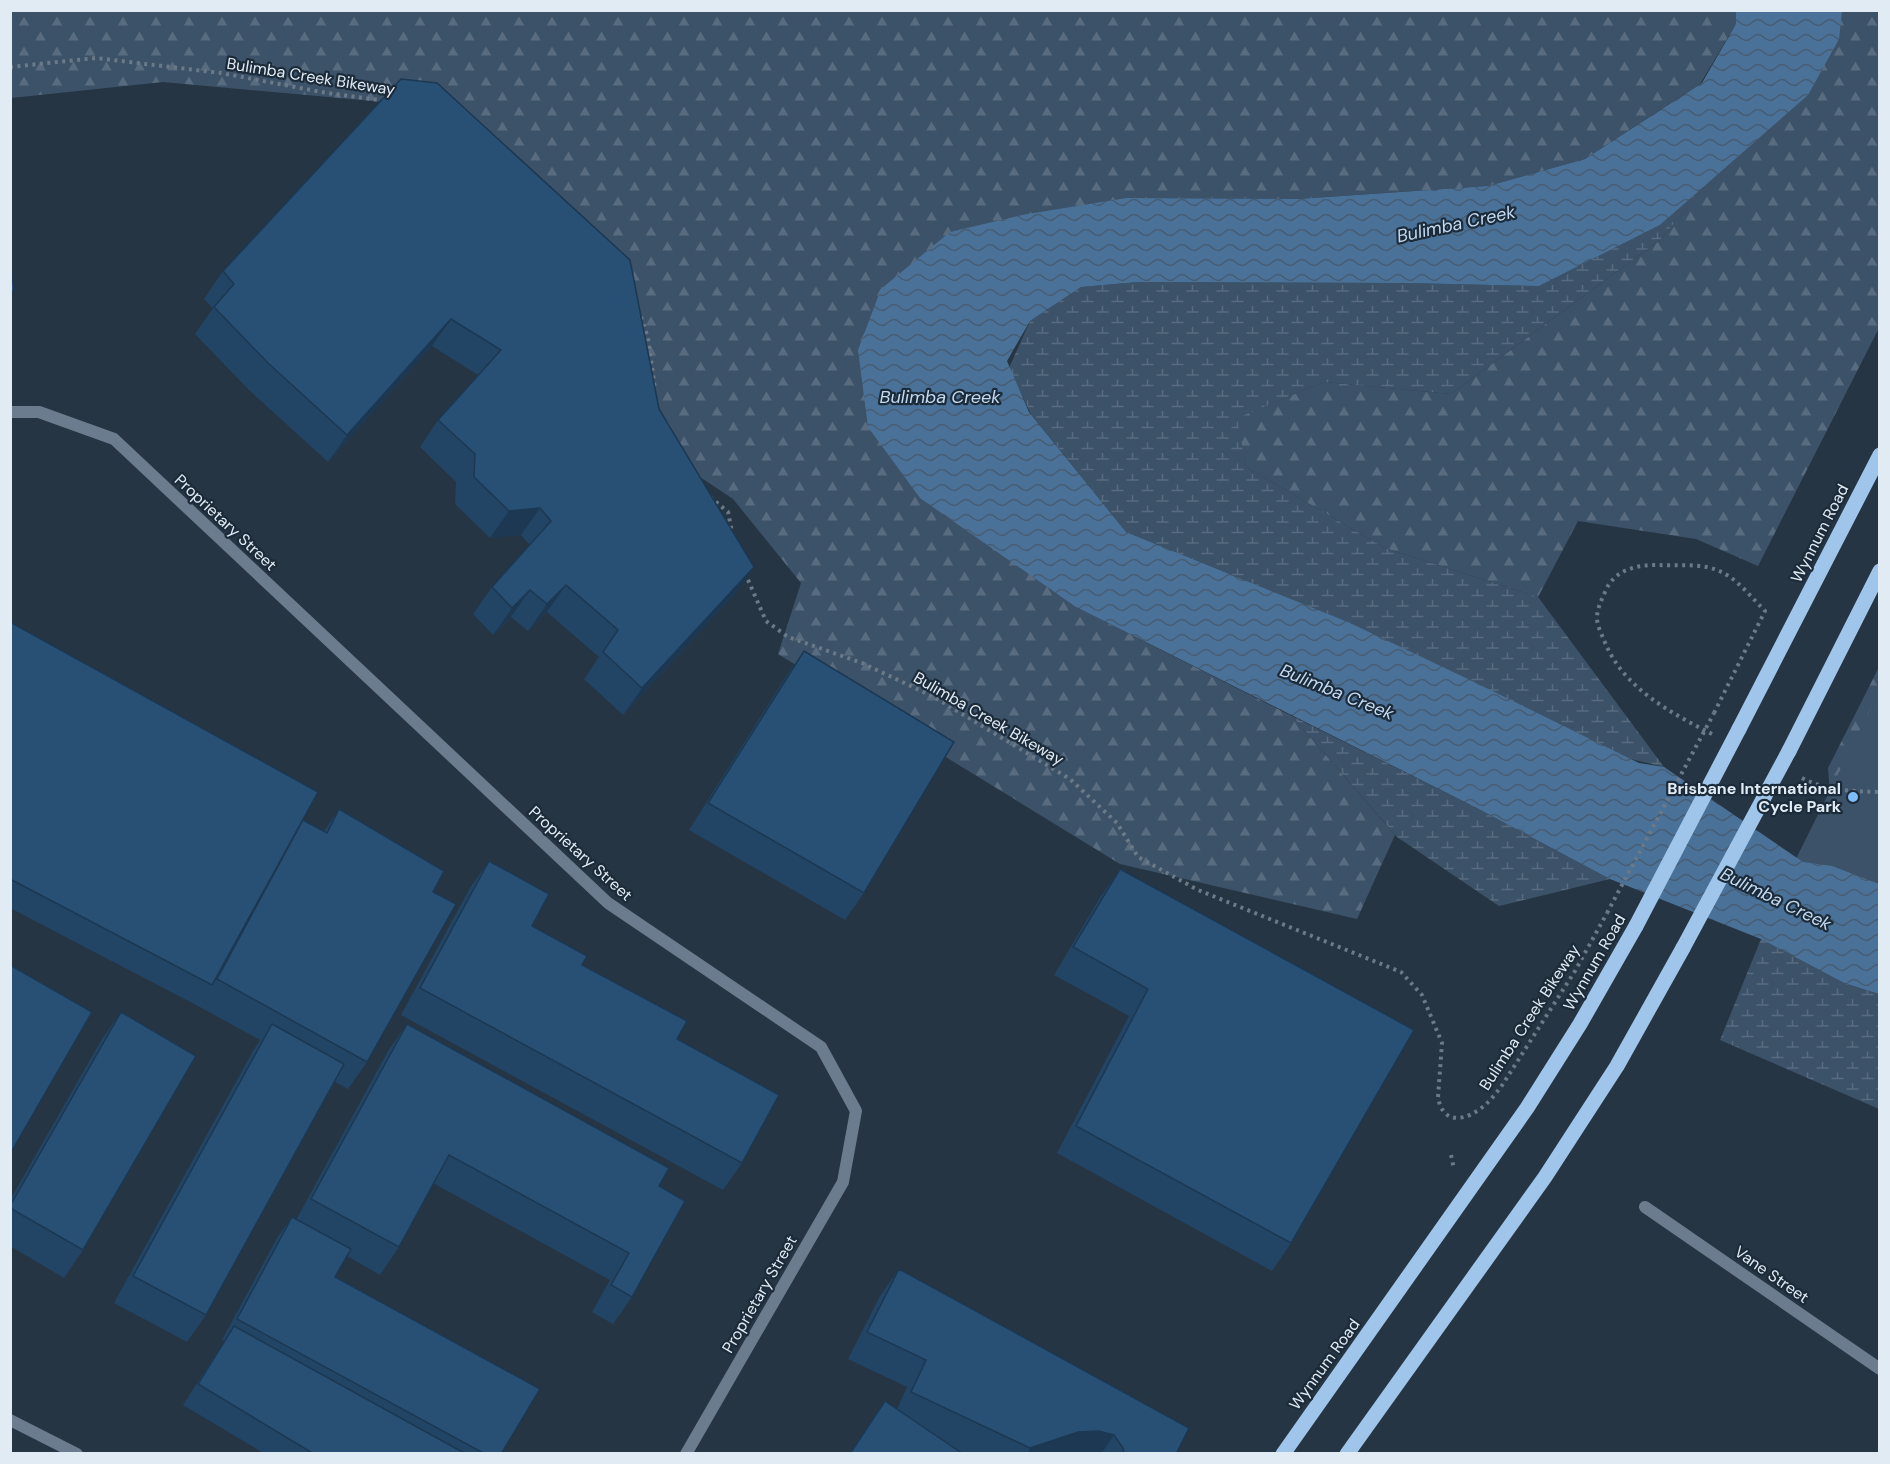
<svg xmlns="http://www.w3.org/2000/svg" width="1890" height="1464" font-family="'DM Sans',sans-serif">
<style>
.forest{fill:url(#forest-firs)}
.wetland{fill:url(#wetland-marsh)}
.pitch{fill:#3c5269}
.water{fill:url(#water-waves)}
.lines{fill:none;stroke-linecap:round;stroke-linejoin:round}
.path{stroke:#6c7986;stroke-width:4;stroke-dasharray:3 4.5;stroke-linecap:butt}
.minor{stroke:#6b7c8e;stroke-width:12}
.primary{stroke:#a0c5ea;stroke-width:15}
.path-bridge{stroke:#6c7986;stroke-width:4;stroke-dasharray:3 4.5;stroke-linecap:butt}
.primary-bridge{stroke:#a0c5ea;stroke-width:15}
.wall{fill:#224565}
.shaded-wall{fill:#1c3852}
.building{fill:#285075;stroke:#1c3852;stroke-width:1.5}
.poi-dot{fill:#7fbdfa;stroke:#1c2b39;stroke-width:2}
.labels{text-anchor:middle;stroke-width:4.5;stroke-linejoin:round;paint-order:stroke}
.street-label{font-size:16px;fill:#e1ebf4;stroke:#1c2b39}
.poi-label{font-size:16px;font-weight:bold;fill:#e1ebf4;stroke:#1c2b39;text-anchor:end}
.water-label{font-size:18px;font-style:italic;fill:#c2daf2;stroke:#1c2b39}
</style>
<defs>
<pattern id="forest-firs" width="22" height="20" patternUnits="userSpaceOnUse" patternTransform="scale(1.5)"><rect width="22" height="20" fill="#3c5269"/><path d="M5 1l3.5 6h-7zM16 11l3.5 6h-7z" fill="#586b7f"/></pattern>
<pattern id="wetland-marsh" width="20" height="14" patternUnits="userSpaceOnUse" patternTransform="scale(1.5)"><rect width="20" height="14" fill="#3c5269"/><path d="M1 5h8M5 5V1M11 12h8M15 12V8" fill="none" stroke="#586b7f"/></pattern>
<pattern id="water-waves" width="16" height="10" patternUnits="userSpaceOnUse" patternTransform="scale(1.5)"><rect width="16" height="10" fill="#4a7299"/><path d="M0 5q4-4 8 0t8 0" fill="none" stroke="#475c71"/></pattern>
</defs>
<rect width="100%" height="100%" fill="#263544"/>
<g class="forest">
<path d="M1736,10V24L1700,84L1585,159L1488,186L1296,199L1126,198L950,232L1076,607L1292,716L1395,835L1357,919L1120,864L778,654L801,583L733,499L640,437L406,104L163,82L11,98L10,11Z"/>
<path d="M1841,11H1879V328L1758,566L1696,539L1578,521L1538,597L1385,548L1246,467L1236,418L1324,382L1451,394L1661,239L1709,180L1805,97Z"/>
<path d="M1879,667V826L1831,806L1828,768Z"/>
</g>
<g class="wetland">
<path d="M1708,182L1661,239L1451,394L1324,382L1237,418L1246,467L1385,548L1538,597L1664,767L1631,759L1350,623L1126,532L1031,414L1009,368L1030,321L1081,287L1138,282L1406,283L1539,286L1660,225Z"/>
<path d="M1292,716L1473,806L1610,879L1499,906L1397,837Z"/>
<path d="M1761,939L1844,983L1879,994V1109L1720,1040Z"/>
</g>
<path class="pitch" d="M1879,692V947L1775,901Z"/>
<path class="water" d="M1736,11H1842L1839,39L1808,95L1660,225L1539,286L1406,283L1138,282L1081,287L1030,321L1007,361L1029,412L1126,532L1348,622L1470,680L1639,763L1664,767L1803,862L1832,866L1879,884V994L1844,983L1761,939L1610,879L1473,806L1076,607L920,498L868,427L858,350L881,289L950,232L1022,215L1126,198L1298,199L1488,186L1585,159L1702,83L1736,24Z"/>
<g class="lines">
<g class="path">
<path d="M10,67L96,58L221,73L327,93L386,101"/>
<path d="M641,317L648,338L655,389"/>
<path d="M710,497L728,512L732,532"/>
<path d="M745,573L766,621L788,637L862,663L934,697L1070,779L1117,823L1138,857L1198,890L1401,972L1422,995L1442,1043L1438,1097C1443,1127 1468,1120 1485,1105C1491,1100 1496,1093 1501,1087L1575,971L1607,913"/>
<path d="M1712,734C1669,712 1622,687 1604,640C1601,633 1597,625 1597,618C1597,609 1601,601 1605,592C1614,570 1635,565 1657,565C1676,566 1699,563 1717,570C1737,578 1750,596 1765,611L1714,713"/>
<path d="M1802,778C1827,791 1851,791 1880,792"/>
<path d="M1451,1155L1454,1169"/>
</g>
<g class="minor">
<path d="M10,412H39L114,439L608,903L821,1047L856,1111L843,1182L686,1454"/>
<path d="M1645,1207L1880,1369"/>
<path d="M10,1420L77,1454"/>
</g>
<g class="primary">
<path d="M1739,729L1880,455"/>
<path d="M1789,751L1880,571"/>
<path d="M1283,1454L1527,1108L1580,1024L1636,926"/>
<path d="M1347,1454L1545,1177L1617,1066L1683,948"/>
</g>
<path class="path-bridge" d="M1607,913L1714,713"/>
<g class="primary-bridge">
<path d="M1636,926L1739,729"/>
<path d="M1683,948L1789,751"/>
</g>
</g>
<g class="wall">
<path d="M401,79L659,409L735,594L623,715L584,679L599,657L547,612L528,631L511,617L493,635L473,614L492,587L530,545L521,535L490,538L455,504L456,482L420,447L438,420L478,375L432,346L328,462L249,390L195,334L213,308L204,299L223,271Z"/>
<path d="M10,622L300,824L324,831L339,809L433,892L367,1062L348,1089L335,1082L206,1315L187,1342L114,1303L253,1051L260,1040L198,1006L10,908Z"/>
<path d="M804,651L864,893L845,920L689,830L785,678Z"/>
<path d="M489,861L532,926L677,1039L742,1163L723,1190L401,1015L470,888Z"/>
<path d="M1120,869L1291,1243L1272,1271L1057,1153L1129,1016L1054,975L1101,896Z"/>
<path d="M121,1012L83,1250L64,1278L10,1246V1200L102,1039Z"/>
<path d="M407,1024L659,1186L632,1297L613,1324L592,1312L610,1280L433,1183L399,1247L380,1275L347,1256L335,1277L501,1454H265L183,1405L224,1341L222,1340L277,1238L292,1217L296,1220L388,1051Z"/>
<path d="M899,1269L1176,1454H965L957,1450L963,1454H849L885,1401L897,1409L907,1387L848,1359L880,1296Z"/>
</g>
<g class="shaded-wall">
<path d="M451,319L432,346L328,462L347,435Z"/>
<path d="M540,508L521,535L490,538L509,511Z"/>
<path d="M754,567L735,594L623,715L642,688Z"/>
<path d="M566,585L547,612L528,631L547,604Z"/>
<path d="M530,590L511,617L493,635L512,608Z"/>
<path d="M1098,1431L1114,1435L1101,1454H1027L1030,1448L1078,1432Z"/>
</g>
<g class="building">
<path d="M401,79L437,83L630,260L659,409L754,567L642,688L603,652L618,630L566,585L547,604L530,590L512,608L492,587L551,521L540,508L509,511L474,477L475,454L438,420L501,350L451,319L347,435L268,363L214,307L234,284L223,271Z"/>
<path d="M10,258L14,291H10Z"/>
<path d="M10,622L318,792L212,985L10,879Z"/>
<path d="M804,651L954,742L864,893L708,803Z"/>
<path d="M339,809L444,871L433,892L456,904L367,1062L217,979L303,820L327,833Z"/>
<path d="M489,861L549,894L532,926L587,956L582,965L687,1021L677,1039L779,1095L742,1163L420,988Z"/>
<path d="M1120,869L1414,1030L1291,1243L1076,1126L1148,989L1073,947Z"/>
<path d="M10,965L92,1012L10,1154Z"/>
<path d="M121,1012L196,1056L83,1250L10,1208V1206Z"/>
<path d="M272,1024L344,1064L206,1315L133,1276Z"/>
<path d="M407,1024L669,1168L659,1186L685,1201L632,1297L611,1285L629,1253L449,1155L399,1247L311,1199Z"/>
<path d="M292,1217L351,1249L335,1277L540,1389L501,1454H485L237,1319Z"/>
<path d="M899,1269L1189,1428L1176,1454H1124L1123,1448L1114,1435L1098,1431L1078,1432L1030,1448L911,1392L926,1360L867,1332Z"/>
<path d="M234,1326L466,1454H314L198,1384Z"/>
<path d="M885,1401L963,1454H850Z"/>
</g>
<circle class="poi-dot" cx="1853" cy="797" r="6"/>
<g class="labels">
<g class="street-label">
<text transform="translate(311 76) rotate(9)" y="6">Bulimba Creek Bikeway</text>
<text transform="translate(226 522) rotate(43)" y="6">Proprietary Street</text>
<text transform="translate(1819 533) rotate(-63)" y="6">Wynnum Road</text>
<text transform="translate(989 718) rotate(30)" y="6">Bulimba Creek Bikeway</text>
<text transform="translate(581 853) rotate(42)" y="6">Proprietary Street</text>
<text transform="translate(1594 962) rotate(-60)" y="6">Wynnum Road</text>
<text transform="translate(1529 1017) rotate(-57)" y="6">Bulimba Creek Bikeway</text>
<text transform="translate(1772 1274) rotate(35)" y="6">Vane Street</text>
<text transform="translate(759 1294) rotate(-60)" y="6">Proprietary Street</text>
<text transform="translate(1324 1364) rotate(-54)" y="6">Wynnum Road</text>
</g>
<g class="poi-label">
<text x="1841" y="794">Brisbane International<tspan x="1841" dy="18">Cycle Park</tspan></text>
</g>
<g class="water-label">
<text transform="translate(1456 224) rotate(-12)" y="6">Bulimba Creek</text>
<text x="940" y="403">Bulimba Creek</text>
<text transform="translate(1337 692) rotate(22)" y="6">Bulimba Creek</text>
<text transform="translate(1776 899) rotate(26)" y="6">Bulimba Creek</text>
</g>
</g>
<rect width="1890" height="1464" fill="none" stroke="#e1ebf4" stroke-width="24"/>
</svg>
